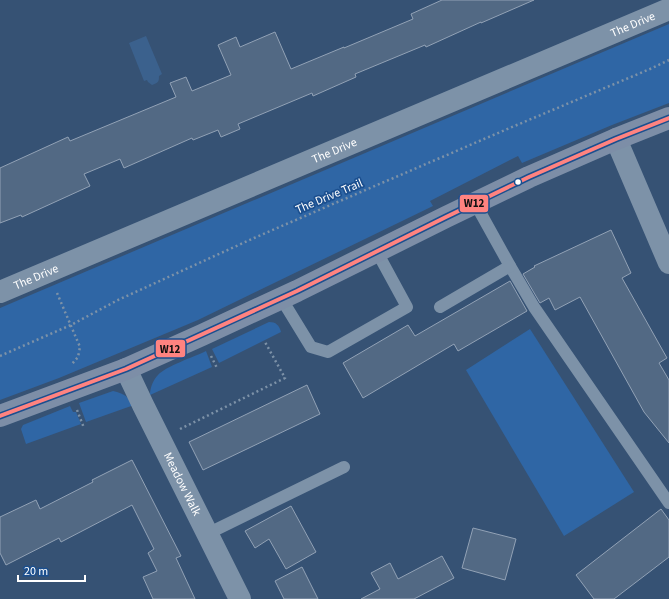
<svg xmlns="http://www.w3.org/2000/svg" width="669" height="599" font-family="'Source Sans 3',sans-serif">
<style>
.green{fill:#2f66a5}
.water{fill:#3b618d}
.building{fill:#526984;stroke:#92a2b6}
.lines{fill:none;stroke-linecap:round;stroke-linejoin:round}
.path{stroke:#7d92a8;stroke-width:2.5;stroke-dasharray:2 3;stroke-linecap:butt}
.lane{stroke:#7d92a8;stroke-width:12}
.street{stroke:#7d92a8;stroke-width:22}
.primary{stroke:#7d8ea7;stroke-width:22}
.bus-1-casing{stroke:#1b4f8f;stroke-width:7}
.bus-1{stroke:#ff8380;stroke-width:4}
.bus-dot{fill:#fff;stroke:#1b4f8f;stroke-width:1.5}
.labels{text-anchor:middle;stroke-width:3.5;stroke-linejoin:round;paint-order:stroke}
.street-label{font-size:12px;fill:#fff;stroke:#1b4f8f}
.line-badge{stroke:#1b4f8f;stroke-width:1.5}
.pale-badge-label{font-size:11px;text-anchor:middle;font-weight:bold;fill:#111}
</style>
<rect width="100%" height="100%" fill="#365274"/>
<g class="green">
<path d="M669,24V103L612,125L522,163L518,156L430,201L433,206L198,320L59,378L0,400V308Z"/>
<path d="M269,322C276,322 279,325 281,332L219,363L212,349Z"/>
<path d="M530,329L634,492L564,536L466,370Z"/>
<path d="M206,351L212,367L150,395C150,388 153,380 158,375C166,366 194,357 206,351Z"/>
<path d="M113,391C125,394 127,396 134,405L86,422L79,403Z"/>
<path d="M70,406L73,412H76L81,424L26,444L21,429L23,425Z"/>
</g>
<path class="water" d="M146,36L162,74L159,76C159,82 158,83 152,85L148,82L147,80L144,81L129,43Z"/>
<g class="building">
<path d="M442,0H534L481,23V22L426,47L425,45L355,74L356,77L313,96L312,93L238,124L240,129L221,137L218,130L193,140L192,138L124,168L120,159L84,174L90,186L22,217L21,215L0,223V168L68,137L70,141L176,97L170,83L186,77L192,91L231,75L218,45L236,37L240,47L275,32L291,69L344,47V48L413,19L411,14Z"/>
<path d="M611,230L631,273L622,278L667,358L659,363L669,380V443L644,412L580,297L555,310L549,298L540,303L523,274L535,267L534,266Z"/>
<path d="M510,281L527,311L458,351L454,344L363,398L343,363L408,325L415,336Z"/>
<path d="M307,385L320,414L203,470L189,442Z"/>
<path d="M132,460L181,556L176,558L195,599H153L143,577L157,571L148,553L154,549L132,505L61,542L59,538L6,565L0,553V517L36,500L40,509L93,482L92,480Z"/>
<path d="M291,506L316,552L286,569L269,539L255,548L245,531Z"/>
<path d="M661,509L669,520V557L614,599H594L576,575Z"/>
<path d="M473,528L516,539L505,580L462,568Z"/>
<path d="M442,556L454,578L414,599H361L380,589L371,573L390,563L398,579Z"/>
<path d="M302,567L318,599H284L275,581Z"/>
</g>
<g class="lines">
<g class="path">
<path d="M57,293L80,347L78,357L72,364"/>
<path d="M0,356L71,325L118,300L254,238L505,130L650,69L669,60"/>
<path d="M211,356L217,368"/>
<path d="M77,410L84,428"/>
<path d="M180,429L285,378L265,342"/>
</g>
<g class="lane">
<path d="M475,203L510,266L534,307L669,503"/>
<path d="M281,298L311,347L328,352L407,307L377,252"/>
<path d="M440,307L510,266"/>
<path d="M207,534L344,467"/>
</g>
<g class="street">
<path d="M616,139L669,263"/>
<path id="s1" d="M0,292L669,9"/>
<path id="s2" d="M126,369L143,405L240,599"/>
</g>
<path class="primary" d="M0,416L126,369L202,335L297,291L446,217L529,177L616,139L669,118"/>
<g class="bus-1-casing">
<path id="bus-1" d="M0,416L126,369L297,291L446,217L529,177L616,139L669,118"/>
</g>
<use href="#bus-1" class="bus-1"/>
</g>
<circle class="bus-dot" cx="518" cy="182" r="3.5"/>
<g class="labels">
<g class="street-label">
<text dy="4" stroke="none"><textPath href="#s1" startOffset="687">The Drive</textPath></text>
<text dy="4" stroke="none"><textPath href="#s1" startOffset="363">The Drive</textPath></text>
<text transform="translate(329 196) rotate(-23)" y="4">The Drive Trail</text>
<text dy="4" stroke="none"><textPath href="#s1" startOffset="39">The Drive</textPath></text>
<text dy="4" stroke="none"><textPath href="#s2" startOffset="128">Meadow Walk</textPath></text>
</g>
</g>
<g class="line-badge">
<rect x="459" y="194" width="30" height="19" rx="4" fill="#ff8380"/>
<rect x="155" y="339" width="31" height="19" rx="4" fill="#ff8380"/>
</g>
<g class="pale-badge-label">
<text x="474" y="207">W12</text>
<text x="170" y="353">W12</text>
</g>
<path d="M18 575v6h67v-6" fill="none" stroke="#ffffff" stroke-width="2"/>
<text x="24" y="575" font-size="12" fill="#ffffff" stroke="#1b4f8f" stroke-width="3" paint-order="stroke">20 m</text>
</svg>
